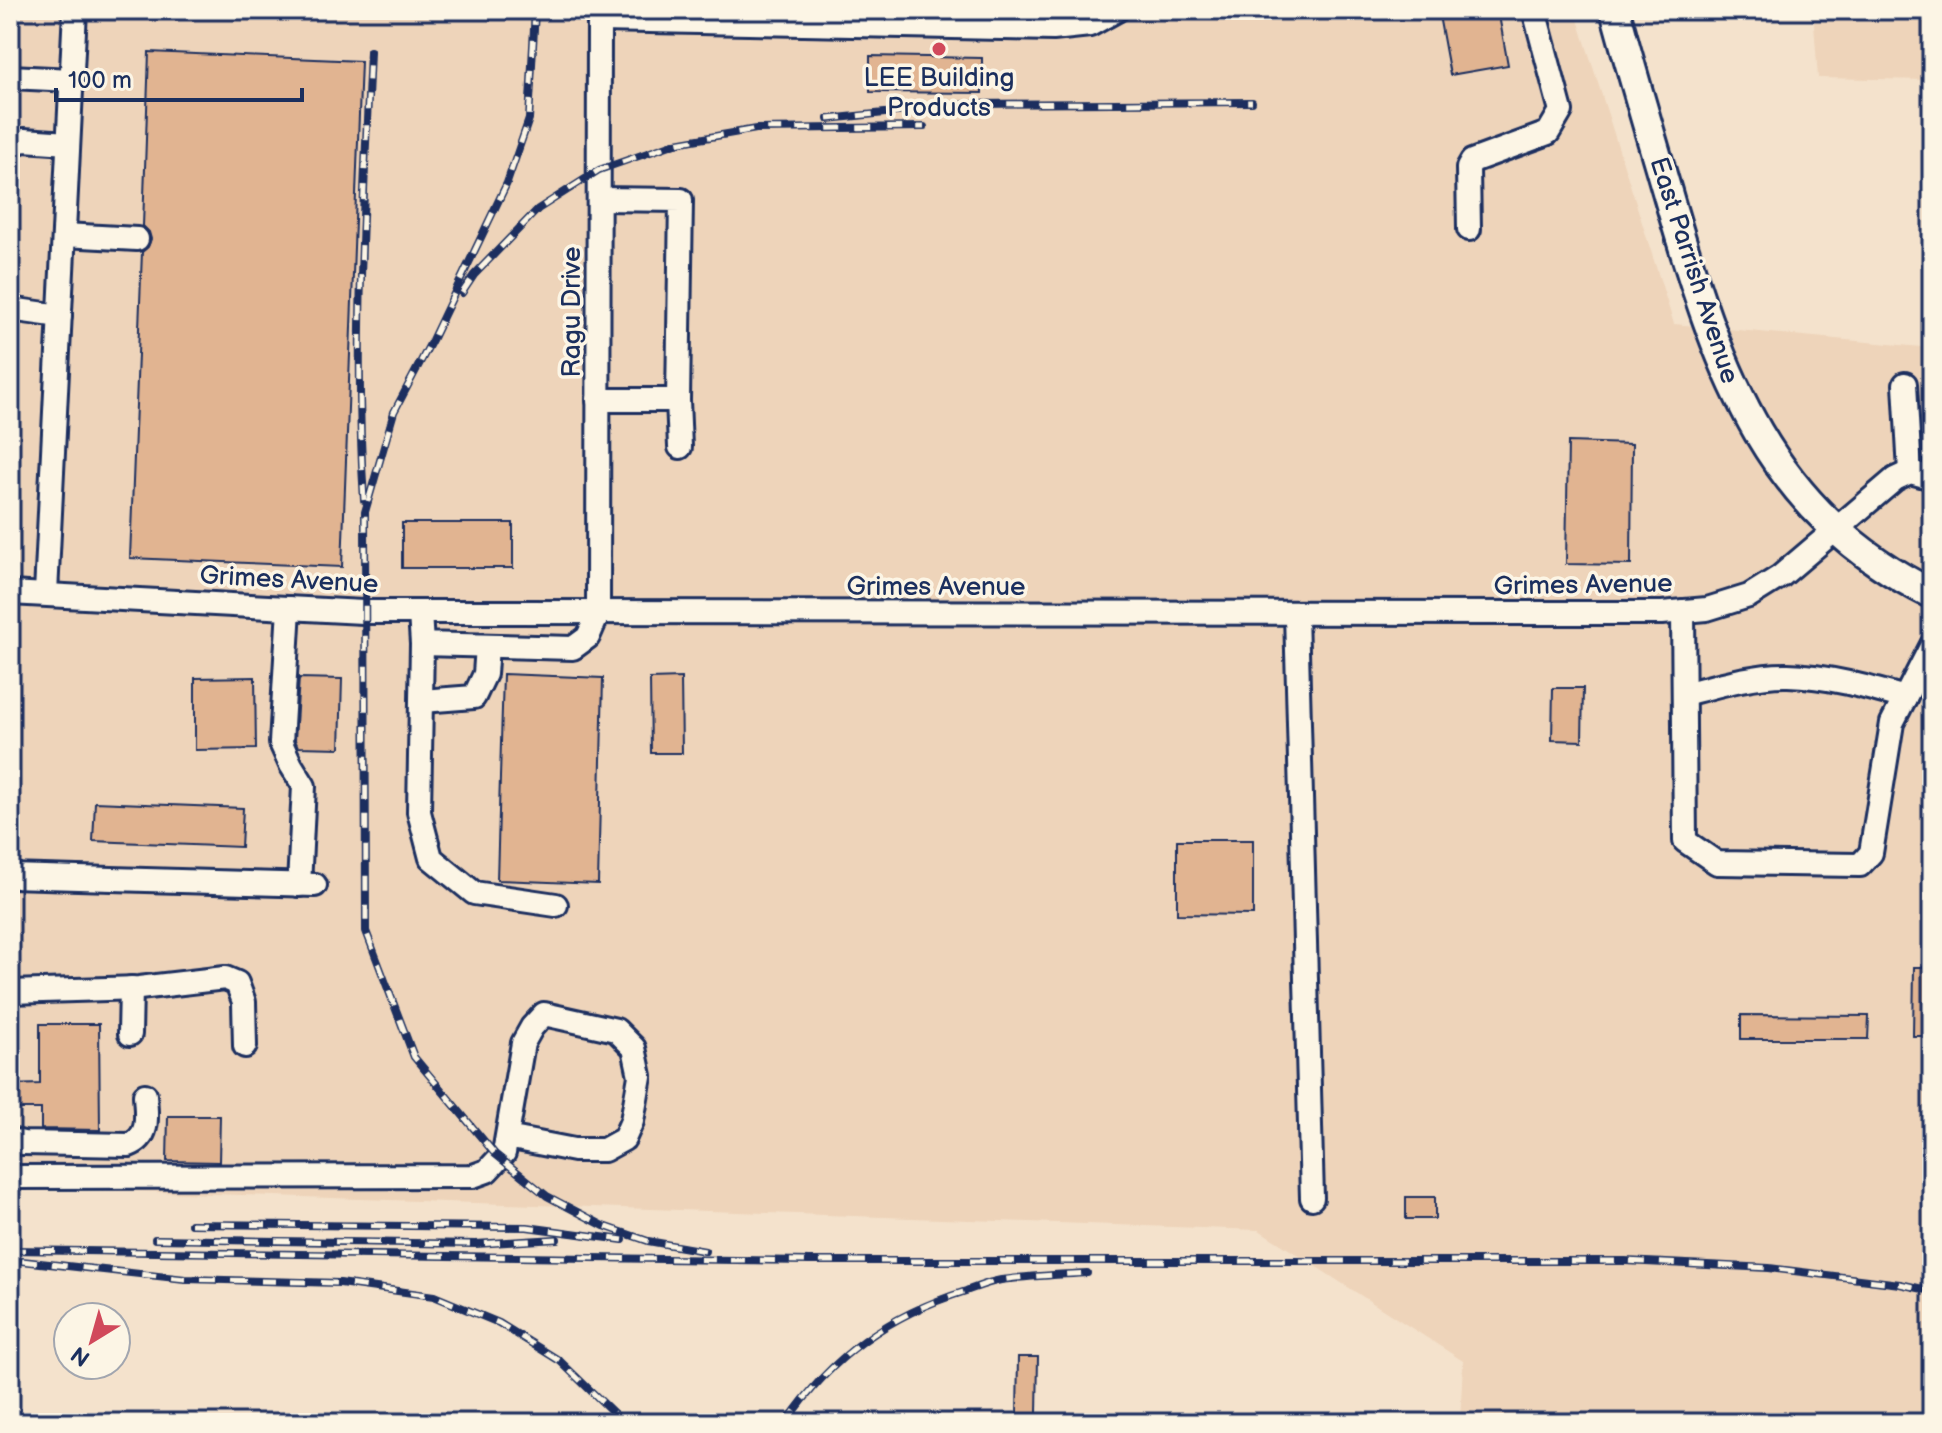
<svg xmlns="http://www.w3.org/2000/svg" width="1942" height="1433" font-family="'Balsamiq Sans',sans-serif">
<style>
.built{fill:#eed4ba}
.building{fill:#e1b491;stroke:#1b2f5e;stroke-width:2}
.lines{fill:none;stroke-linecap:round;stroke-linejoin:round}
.minor-casing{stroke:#1b2f5e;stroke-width:28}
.major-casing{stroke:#1b2f5e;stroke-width:34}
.minor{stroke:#fcf5e5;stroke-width:22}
.major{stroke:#fcf5e5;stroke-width:28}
.rail-casing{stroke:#1b2f5e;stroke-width:8}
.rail{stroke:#fcf5e5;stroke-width:5;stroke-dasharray:15;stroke-linecap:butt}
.poi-dot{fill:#d1495b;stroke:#fcf5e5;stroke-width:3}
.labels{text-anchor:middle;stroke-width:7;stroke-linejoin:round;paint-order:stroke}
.poi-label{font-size:26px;fill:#1b2f5e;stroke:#fcf5e5}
.street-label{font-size:26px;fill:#1b2f5e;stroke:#fcf5e5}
</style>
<rect width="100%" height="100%" fill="#f4e2cc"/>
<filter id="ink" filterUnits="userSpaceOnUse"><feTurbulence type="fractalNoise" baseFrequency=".0125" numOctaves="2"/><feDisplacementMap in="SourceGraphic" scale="16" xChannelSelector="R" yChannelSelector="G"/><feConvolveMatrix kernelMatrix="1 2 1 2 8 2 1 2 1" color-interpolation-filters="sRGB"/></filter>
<g filter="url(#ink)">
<g class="built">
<path d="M10,10H1575L1674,324L1932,348V1423H1460L1463,1361L1259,1230L10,1187Z"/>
<path d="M1813,10H1932V80L1818,78Z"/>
</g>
<g class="building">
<path d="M1438,10H1498L1508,65L1450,75Z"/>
<path d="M149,52L361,61L342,567L130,558L142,252L148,247L151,239L149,232L143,226Z"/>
<path d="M870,56L982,58V93L870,92Z"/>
<path d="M1568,442L1632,444L1631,565L1566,564Z"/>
<rect x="402" y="523" width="111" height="45"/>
<path d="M503,674L603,678L598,884L497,880Z"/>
<path d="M255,677L256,749L195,750V678Z"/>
<path d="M299,678L342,679L340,748L298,747L295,740Z"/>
<path d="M681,678L682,753H651L650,679Z"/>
<path d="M1553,688H1583L1582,741L1552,740Z"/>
<path d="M95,802L243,808L241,847L93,841Z"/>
<path d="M1177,840H1253V915L1177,914Z"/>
<path d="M1914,967H1932V1036H1913Z"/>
<path d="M1741,1015L1869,1016L1868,1039H1741Z"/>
<path d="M40,1024H99L100,1130L41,1129V1109H10V1085L40,1084Z"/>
<path d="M168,1116H220L219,1162L167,1161Z"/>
<rect x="1406" y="1197" width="29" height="22"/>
<path d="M1018,1357H1038L1037,1414H1017Z"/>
</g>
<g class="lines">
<g class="minor-casing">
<g id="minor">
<path d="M600,20L1053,29L1090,25L1117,10"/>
<path d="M10,77L72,80"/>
<path d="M10,145L24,140L68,143"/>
<path d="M1469,229L1468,168L1472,161L1548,133L1561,111L1534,10"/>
<path d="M64,235L137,239"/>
<path d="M10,309L60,316"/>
<path d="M1905,384L1910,472"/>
<path d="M598,400H678L681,200L599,199"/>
<path d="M678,400L680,447"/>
<path d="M10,593L363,612L1662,613L1707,609L1749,596L1781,576L1895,479L1910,472L1932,478"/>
<path d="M46,593L75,10"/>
<path d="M289,608L281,743L291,765L304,786L299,885"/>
<path d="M1683,611L1685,841L1717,863L1860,865L1871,853L1892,723L1932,645"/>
<path d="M420,613L422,644L573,648L588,637L598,614L599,10"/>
<path d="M1296,614L1312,1198"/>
<path d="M422,644L419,812L431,858L474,893L556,905"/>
<path d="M1684,694C1715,686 1756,674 1788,675C1828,676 1867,687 1905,698"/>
<path d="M422,701L474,697L485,674L487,646"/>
<path d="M10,876L315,885"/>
<path d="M10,992L139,988L225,978L237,983L244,1002L245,1046"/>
<path d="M130,1034L131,988"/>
<path d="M10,1140L23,1143L129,1145C151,1137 146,1114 145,1095"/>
<path d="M10,1177L473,1176L487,1171L504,1153L523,1043L532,1027L544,1014L616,1030L634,1048L640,1076L632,1121L624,1139L604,1150H574L507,1137"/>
</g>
</g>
<g class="major-casing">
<path id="major" d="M1615,10C1633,77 1653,143 1672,209C1720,373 1768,513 1932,594"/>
</g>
<use href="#minor" class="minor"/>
<use href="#major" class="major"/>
<g class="rail-casing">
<g id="rail">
<path d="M535,10L529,119L507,183L432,340L394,412L365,512L366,931L414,1057L495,1154L547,1196L604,1226L648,1241L705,1251"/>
<path d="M828,119L970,104L1252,102"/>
<path d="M462,293L474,275L538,209L599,170L676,143L756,129L924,127"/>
<path d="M364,500C354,350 364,201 370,51"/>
<path d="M191,1224L527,1227L623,1240"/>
<path d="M155,1239L476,1244L557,1239"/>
<path d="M10,1250L810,1261H1625L1769,1268L1900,1284L1932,1291"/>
<path d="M22,1261L185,1279L340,1283L434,1296L499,1323L560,1361L624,1423"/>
<path d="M786,1423C832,1356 888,1315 966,1291C977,1287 989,1282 1001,1280C1029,1276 1058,1275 1087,1273"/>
</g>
</g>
<use href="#rail" class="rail"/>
</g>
</g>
<circle class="poi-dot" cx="939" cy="49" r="8"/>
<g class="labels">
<g class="poi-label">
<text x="939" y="86">LEE Building<tspan x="939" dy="30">Products</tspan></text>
</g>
<g class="street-label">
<text transform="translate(1695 270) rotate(72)" y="9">East Parrish Avenue</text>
<text transform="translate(571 312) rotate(-90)" y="9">Ragu Drive</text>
<text transform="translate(289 579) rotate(3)" y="9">Grimes Avenue</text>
<text transform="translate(1583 584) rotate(-1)" y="9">Grimes Avenue</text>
<text x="936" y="595">Grimes Avenue</text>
</g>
</g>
<rect width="1942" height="1433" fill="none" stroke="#fcf5e5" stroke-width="40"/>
<rect x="20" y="20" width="1902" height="1393" fill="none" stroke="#1b2f5e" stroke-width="3" filter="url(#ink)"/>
<g transform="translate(92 1341) rotate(217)"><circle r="38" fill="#fcf5e5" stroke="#a2a6af" stroke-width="2"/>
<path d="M0-6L14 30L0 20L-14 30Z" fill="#d1495b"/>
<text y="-12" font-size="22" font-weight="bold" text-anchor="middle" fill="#1b2f5e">N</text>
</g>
<path d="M56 88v12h246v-12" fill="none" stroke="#1b2f5e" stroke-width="4"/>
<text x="68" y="88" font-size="24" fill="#1b2f5e" stroke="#fcf5e5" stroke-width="6" paint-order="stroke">100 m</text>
</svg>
